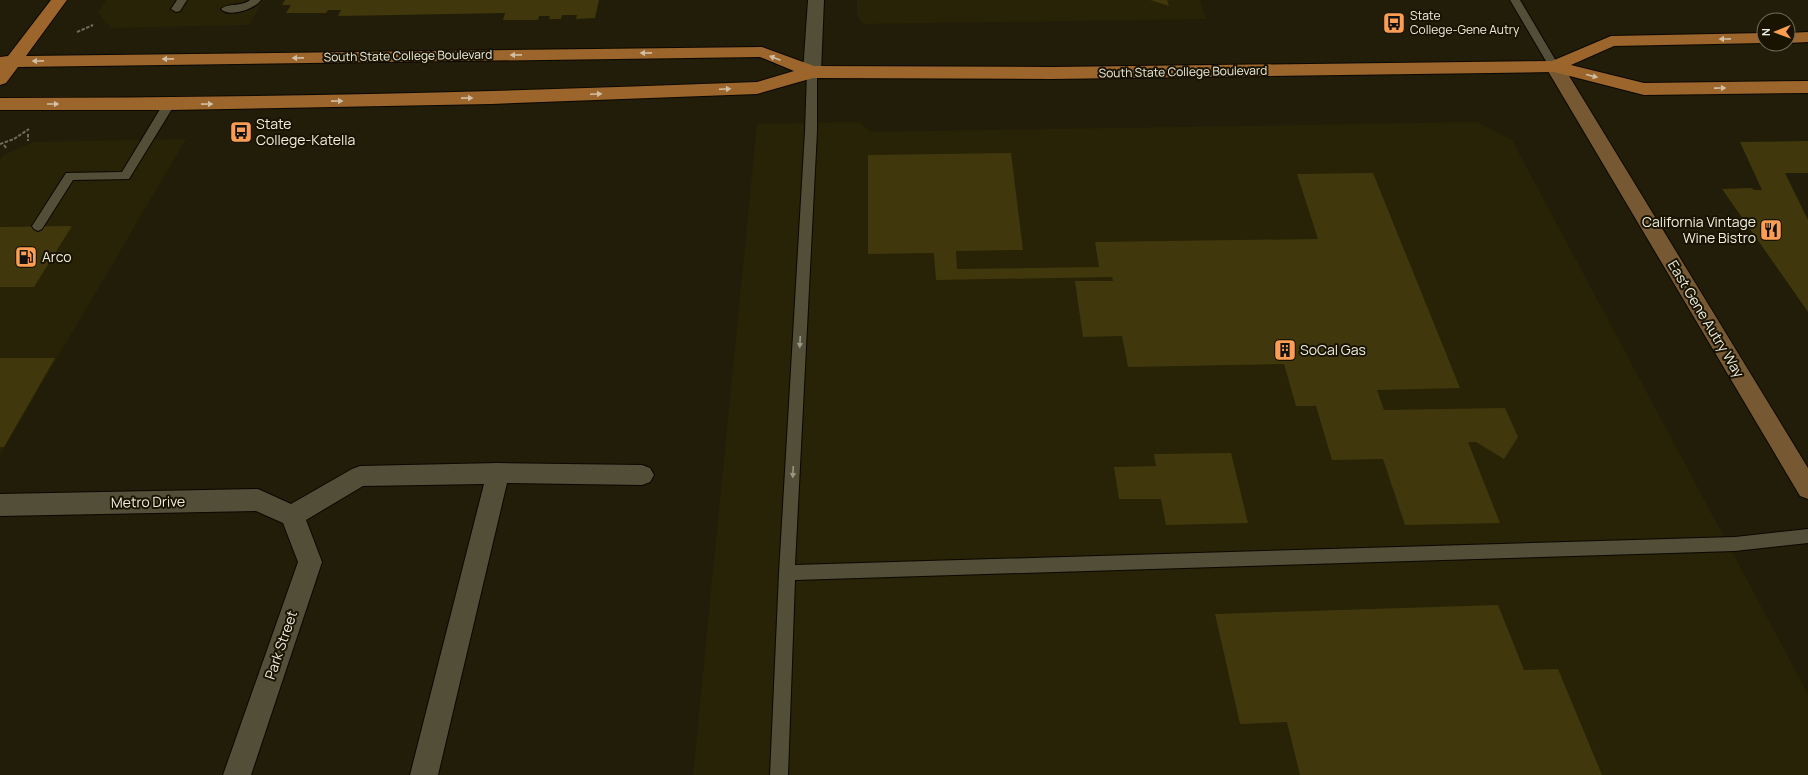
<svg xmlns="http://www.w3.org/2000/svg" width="1808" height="775" font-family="Manrope,sans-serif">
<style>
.built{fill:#282206}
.building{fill:#40380c}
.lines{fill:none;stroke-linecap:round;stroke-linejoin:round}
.lane-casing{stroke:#0b0700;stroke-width:2}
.street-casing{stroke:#0b0700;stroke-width:2}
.secondary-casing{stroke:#0b0700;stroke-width:2}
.primary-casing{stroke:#0b0700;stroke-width:2}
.path{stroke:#716d5c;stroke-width:2;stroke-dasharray:3.5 1.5;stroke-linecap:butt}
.lane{fill:#524e38;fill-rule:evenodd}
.street{fill:#524e38;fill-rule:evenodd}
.secondary{fill:#765932;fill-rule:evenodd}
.primary{fill:#9b652c;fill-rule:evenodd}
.oneway{fill:#d2bea2}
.oneway2{fill:#999684}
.labels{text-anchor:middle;stroke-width:4;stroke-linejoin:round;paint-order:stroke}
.far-poi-label{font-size:12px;fill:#f0eee1;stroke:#191402;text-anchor:start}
.far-street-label{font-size:12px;fill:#f0eee1;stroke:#191402}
.poi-label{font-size:14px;fill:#f0eee1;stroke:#191402;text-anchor:start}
.street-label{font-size:14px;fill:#f0eee1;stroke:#191402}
</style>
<rect width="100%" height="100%" fill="#221d09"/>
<g class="built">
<path d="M106,0H264L249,25L111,28L98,12Z"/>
<path d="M857,0H1200L1206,19L863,24L857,15Z"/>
<path d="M859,122L871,132L1477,122L1512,140L1808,694V775H693L757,124Z"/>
<path d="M186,139L0,455V160L2,156L33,142Z"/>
</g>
<g class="building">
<path d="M285,0H599L595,18L576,19L577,15H562L561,19H549L550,16H539L538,20H503L505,13L338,16L341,10H328L326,13H286L291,5H282Z"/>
<path d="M1150,0H1167L1169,6Z"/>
<path d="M1808,141V173H1785L1808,220V312L1722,189L1752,188L1754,190H1762L1740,142Z"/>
<path d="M1011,153L1023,250L956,251L957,269L1099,267L1095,242L1318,239L1297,174L1373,173L1460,388L1377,390L1384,410L1505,408L1518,437L1504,459L1476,442H1468L1500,523L1405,525L1383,459L1332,460L1316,406H1296L1284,364L1128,367L1122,336L1083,337L1075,281H1113L1112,277L936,280L934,253L868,254V155Z"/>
<path d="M72,226L34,287H0V227Z"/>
<path d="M0,358H55L4,447H0Z"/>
<path d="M1231,453L1248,523L1166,525L1161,499H1119L1114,467L1156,466L1154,454Z"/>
<path d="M1498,605L1524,670L1558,669L1602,775H1300L1287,722L1240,724L1215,614Z"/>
</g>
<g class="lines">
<g class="lane-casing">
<g id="lane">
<path d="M177,0H187L180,11L176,12L171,9Z"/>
<path d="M250,0H261C255,9 229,18 221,9C227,3 241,7 250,0Z"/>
<path d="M1510,0H1520L1559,66L1558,68H1550Z"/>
<path d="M812,68L817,72V131L795,565L1735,537L1808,529V543L1735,551L795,580L788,775H770L779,573L805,131L807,72Z"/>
<path d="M169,100L173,101L175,104L129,179L73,180L42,229L38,231L34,229L32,226L34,223L66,173L122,172L165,101Z"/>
</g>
</g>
<g class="street-casing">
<g id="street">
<path d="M808,0H824L821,72L818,76L812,78L806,76L803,72Z"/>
<path d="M498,463L642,465L650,468L654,475L650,482L642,485L507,483L438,775H410L484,484L363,486L306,520L322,562L251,775H223L298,562L283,523L256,511L0,516V494L258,489L291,504L352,469L360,466Z"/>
</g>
</g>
<g class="secondary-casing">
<path id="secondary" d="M1554,60L1560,62L1563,66L1808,468V499L1800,496L1545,66L1548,62Z"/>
</g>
<g class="primary-casing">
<g id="primary">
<path d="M51,0H67L26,56L762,47L814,66L1051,67L1552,61L1611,36L1764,33V43L1614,46L1571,65L1644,83L1808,81V93L1644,95L1554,72L1051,79L813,78L757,94L491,104L169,110H0V98C252,98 504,92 757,82L794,71L760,57L18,67L6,83L0,85V57L8,56Z"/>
<path d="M1808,32V42L1788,43V33Z"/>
</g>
</g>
<g class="path">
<path d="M77,32L93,25"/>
<path d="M28,134V141"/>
<path d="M0,144L14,139L29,129"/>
<path d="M4,145L7,149"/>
</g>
<use href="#lane" class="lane"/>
<use href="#street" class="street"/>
<use href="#secondary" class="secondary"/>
<use href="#primary" class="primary"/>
</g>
<defs><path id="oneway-solid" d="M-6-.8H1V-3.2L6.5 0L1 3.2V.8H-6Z"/></defs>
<g class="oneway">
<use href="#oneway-solid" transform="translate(1725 39) rotate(179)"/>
<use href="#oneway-solid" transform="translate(646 53) rotate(179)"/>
<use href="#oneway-solid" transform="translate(516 55) rotate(179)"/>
<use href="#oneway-solid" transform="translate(298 58) rotate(179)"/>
<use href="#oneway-solid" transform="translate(775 58) rotate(-159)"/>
<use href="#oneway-solid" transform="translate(168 59) rotate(179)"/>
<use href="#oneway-solid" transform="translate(38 61) rotate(179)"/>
<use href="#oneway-solid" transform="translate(1592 76) rotate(14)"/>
<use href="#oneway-solid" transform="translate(1720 88) rotate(-1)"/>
<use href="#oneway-solid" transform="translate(725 89) rotate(-2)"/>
<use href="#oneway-solid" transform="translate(596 94) rotate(-2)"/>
<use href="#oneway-solid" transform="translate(467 98) rotate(-1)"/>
<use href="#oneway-solid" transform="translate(337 101) rotate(-1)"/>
<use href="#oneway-solid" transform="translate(53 104)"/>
<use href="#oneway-solid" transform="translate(207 104) rotate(-1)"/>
</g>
<g class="oneway2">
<use href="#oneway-solid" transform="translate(800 342) rotate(93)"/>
<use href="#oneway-solid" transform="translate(793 472) rotate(93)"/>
</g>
<defs>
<g id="bus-square" transform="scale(1.15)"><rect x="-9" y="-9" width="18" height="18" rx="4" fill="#fd9d54" stroke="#191402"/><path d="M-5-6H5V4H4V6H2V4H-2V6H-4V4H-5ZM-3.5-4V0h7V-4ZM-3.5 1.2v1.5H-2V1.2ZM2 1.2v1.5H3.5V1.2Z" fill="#111"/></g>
<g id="restaurant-square" transform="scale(1.15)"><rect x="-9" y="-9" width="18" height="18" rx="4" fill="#fd9d54" stroke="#191402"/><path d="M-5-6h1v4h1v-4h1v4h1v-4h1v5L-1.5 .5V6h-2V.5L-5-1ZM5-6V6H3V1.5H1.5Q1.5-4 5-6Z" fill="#111"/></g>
<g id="fuel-square" transform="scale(1.15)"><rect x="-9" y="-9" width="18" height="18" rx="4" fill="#fd9d54" stroke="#191402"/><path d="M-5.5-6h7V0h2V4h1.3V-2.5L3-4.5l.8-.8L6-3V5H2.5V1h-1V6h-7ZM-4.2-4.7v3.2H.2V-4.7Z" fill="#111"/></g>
<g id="building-square" transform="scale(1.15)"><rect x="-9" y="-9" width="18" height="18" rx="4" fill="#fd9d54" stroke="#191402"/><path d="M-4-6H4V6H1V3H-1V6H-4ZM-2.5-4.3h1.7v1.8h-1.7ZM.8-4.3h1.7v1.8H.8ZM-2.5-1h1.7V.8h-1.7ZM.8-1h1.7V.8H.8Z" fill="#111"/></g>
</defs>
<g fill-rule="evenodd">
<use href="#bus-square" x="1394" y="23"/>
<use href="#bus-square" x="241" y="132"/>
<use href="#restaurant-square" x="1771" y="230"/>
<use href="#fuel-square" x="26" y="257"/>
<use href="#building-square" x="1285" y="350"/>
</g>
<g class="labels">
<g class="far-poi-label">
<text x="1410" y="20">State<tspan x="1410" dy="14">College-Gene Autry</tspan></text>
</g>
<g class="far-street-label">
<text transform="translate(408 56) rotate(-1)" y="4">South State College Boulevard</text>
<text transform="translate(1183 72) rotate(-1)" y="4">South State College Boulevard</text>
</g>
<g class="poi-label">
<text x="256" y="129">State<tspan x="256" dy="16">College-Katella</tspan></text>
<text x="1756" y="227" text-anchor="end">California Vintage<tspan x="1756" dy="16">Wine Bistro</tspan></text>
<text x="42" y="262">Arco</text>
<text x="1300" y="355">SoCal Gas</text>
</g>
<g class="street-label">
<text transform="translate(1706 319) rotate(59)" y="5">East Gene Autry Way</text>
<text transform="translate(148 502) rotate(-1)" y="5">Metro Drive</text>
<text transform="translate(281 645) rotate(-71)" y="5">Park Street</text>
</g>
</g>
<g transform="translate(1776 32) rotate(269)"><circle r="19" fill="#191402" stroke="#6f6b5b"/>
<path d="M0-3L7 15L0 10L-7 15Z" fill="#fd9d54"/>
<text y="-6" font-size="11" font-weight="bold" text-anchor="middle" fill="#f0eee1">N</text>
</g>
</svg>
